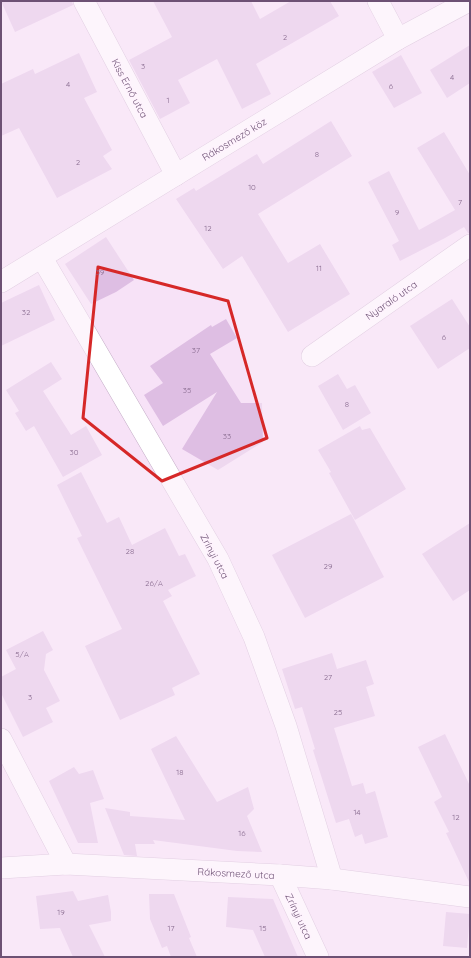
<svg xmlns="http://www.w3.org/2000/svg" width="471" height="958" font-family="Quicksand,sans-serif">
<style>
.residential{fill:#f7e2f7}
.building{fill:#debee3}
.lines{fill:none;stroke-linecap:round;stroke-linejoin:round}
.street-casing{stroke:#c4adc7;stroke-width:22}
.street{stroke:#fff;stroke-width:21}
.marked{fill:none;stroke:#d62828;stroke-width:3;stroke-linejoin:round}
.labels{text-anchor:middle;stroke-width:3.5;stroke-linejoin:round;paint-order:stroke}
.number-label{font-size:8px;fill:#896c90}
.street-label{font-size:10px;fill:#6d5174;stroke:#fef3fd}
</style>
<rect width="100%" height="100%" fill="#fbedfa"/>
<rect class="residential" x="1" y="1" width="469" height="956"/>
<g class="building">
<path d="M1,1H72L73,5L15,32Z"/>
<path d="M153,1H251L260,19L291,1H330L339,16L256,64L271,94L242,109L217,59L178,80L190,103L160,119L129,60L172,37Z"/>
<path d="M470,45V83L447,98L430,70Z"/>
<path d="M79,53L97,92L84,98L112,150L103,156L112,169L57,198L19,128L1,136V84L33,69L35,74Z"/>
<path d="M401,55L422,93L394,108L372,72Z"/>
<path d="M331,121L352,156L258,214L288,263L320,244L350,294L288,332L242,256L223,269L176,199L194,188L196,191L257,154L263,164Z"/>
<path d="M444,132L470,175V233H468L464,227L445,238L400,261L392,245L399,241L368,182L389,171L419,230L455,210L417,148Z"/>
<path d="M106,237L134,280L116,292L91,304L65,264Z"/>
<path d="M39,285L55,320L1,346V303Z"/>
<path d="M452,299L470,327V348L438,369L410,326Z"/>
<path d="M226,319L237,338L210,354L241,403H262L263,442L218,470L182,449L217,392L163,426L144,395L163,383L150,366L211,325L212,327Z"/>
<path d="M51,362L62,379L43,391L71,435L86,426L102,455L63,477L34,426L26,431L15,413L19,411L6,390Z"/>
<path d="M338,374L347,389L355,385L371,413L343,430L318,386Z"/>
<path d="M360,426L362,430L370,428L406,489L355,520L329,473L331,472L318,450Z"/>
<path d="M81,472L107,523L119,517L132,545L165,528L179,556L185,554L196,576L168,590L172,596L163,601L200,674L172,688L175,695L120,720L85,646L122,629L77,538L82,536L57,485Z"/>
<path d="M351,514L384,577L305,618L272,555Z"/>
<path d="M470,523V590L453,601L422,554Z"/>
<path d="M43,631L53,650L46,654L44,670L60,701L46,708L53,722L23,737L1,693V677L16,669L6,650Z"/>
<path d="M332,653L337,669L366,660L374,684L366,687L375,716L334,728L352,786L363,783L366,794L375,791L388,837L365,844L362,834L355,837L349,819L336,823L313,750L315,749L302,707L295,709L282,669Z"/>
<path d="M445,734L470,786V884L446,833L449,832L434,802L442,797L418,747Z"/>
<path d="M176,736L217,802L248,787L254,809L247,816L262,852L237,851L153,840L155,844H135L137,856L124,855L105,808L130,812V816L185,820L151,749Z"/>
<path d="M74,767L79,774L93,770L104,799L90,803L98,843H78L49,781Z"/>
<path d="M73,891L78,901L108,895L111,912V921L89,925L105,957H73L60,928L40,929L36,896Z"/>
<path d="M149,894H174L191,937L189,938L197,957H171L167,946L162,948L150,919Z"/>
<path d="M228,897L273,899L298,957H265L253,930L226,927Z"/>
<path d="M446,912L470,914L467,948L443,946Z"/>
</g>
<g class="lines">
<g class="street-casing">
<g id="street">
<path d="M84,1L176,175"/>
<path d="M378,1L398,39"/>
<path d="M42,258L218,559L254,637L286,726L332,879"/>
<path d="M1,282L398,39L469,1"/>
<path d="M312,356L470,245"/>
<path d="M1,739L66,864"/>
<path d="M1,868L66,864L280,875L332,879L470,897"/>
<path d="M280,875L318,957"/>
</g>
</g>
<use href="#street" class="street"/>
</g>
<path d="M0 0H471V958H0ZM98,267L228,301L267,438L162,481L83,418Z" fill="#fbedfa" fill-opacity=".55" fill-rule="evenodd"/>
<path class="marked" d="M98,267L228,301L267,438L162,481L83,418Z"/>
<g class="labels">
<g class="number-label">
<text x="285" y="40">2</text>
<text x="143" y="69">3</text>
<text x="452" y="80">4</text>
<text x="68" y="87">4</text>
<text x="391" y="89">6</text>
<text x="168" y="103">1</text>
<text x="317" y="157">8</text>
<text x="78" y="165">2</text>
<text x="252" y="190">10</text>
<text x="460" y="205">7</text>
<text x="397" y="215">9</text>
<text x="208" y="231">12</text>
<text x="319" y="271">11</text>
<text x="100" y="275">39</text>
<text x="26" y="315">32</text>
<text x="444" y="340">6</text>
<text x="196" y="353">37</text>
<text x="187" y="393">35</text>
<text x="347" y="407">8</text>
<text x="227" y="439">33</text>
<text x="74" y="455">30</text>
<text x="130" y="554">28</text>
<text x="328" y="569">29</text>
<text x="154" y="586">26/A</text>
<text x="22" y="657">5/A</text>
<text x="328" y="680">27</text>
<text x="30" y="700">3</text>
<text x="338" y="715">25</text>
<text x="180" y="775">18</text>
<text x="357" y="815">14</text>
<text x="456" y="820">12</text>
<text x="242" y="836">16</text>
<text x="61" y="915">19</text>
<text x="171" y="931">17</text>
<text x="263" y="931">15</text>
</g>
<g class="street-label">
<text transform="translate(130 88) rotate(62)" y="4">Kiss Ernő utca</text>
<text transform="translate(234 139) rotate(-31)" y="4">Rákosmező köz</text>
<text transform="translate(391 300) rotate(-35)" y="4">Nyaraló utca</text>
<text transform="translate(215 556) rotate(62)" y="4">Zrínyi utca</text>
<text transform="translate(236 873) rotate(3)" y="4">Rákosmező utca</text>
<text transform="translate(299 916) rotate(65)" y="4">Zrínyi utca</text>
</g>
</g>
<rect width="471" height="958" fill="none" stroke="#6d5174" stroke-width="4"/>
</svg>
